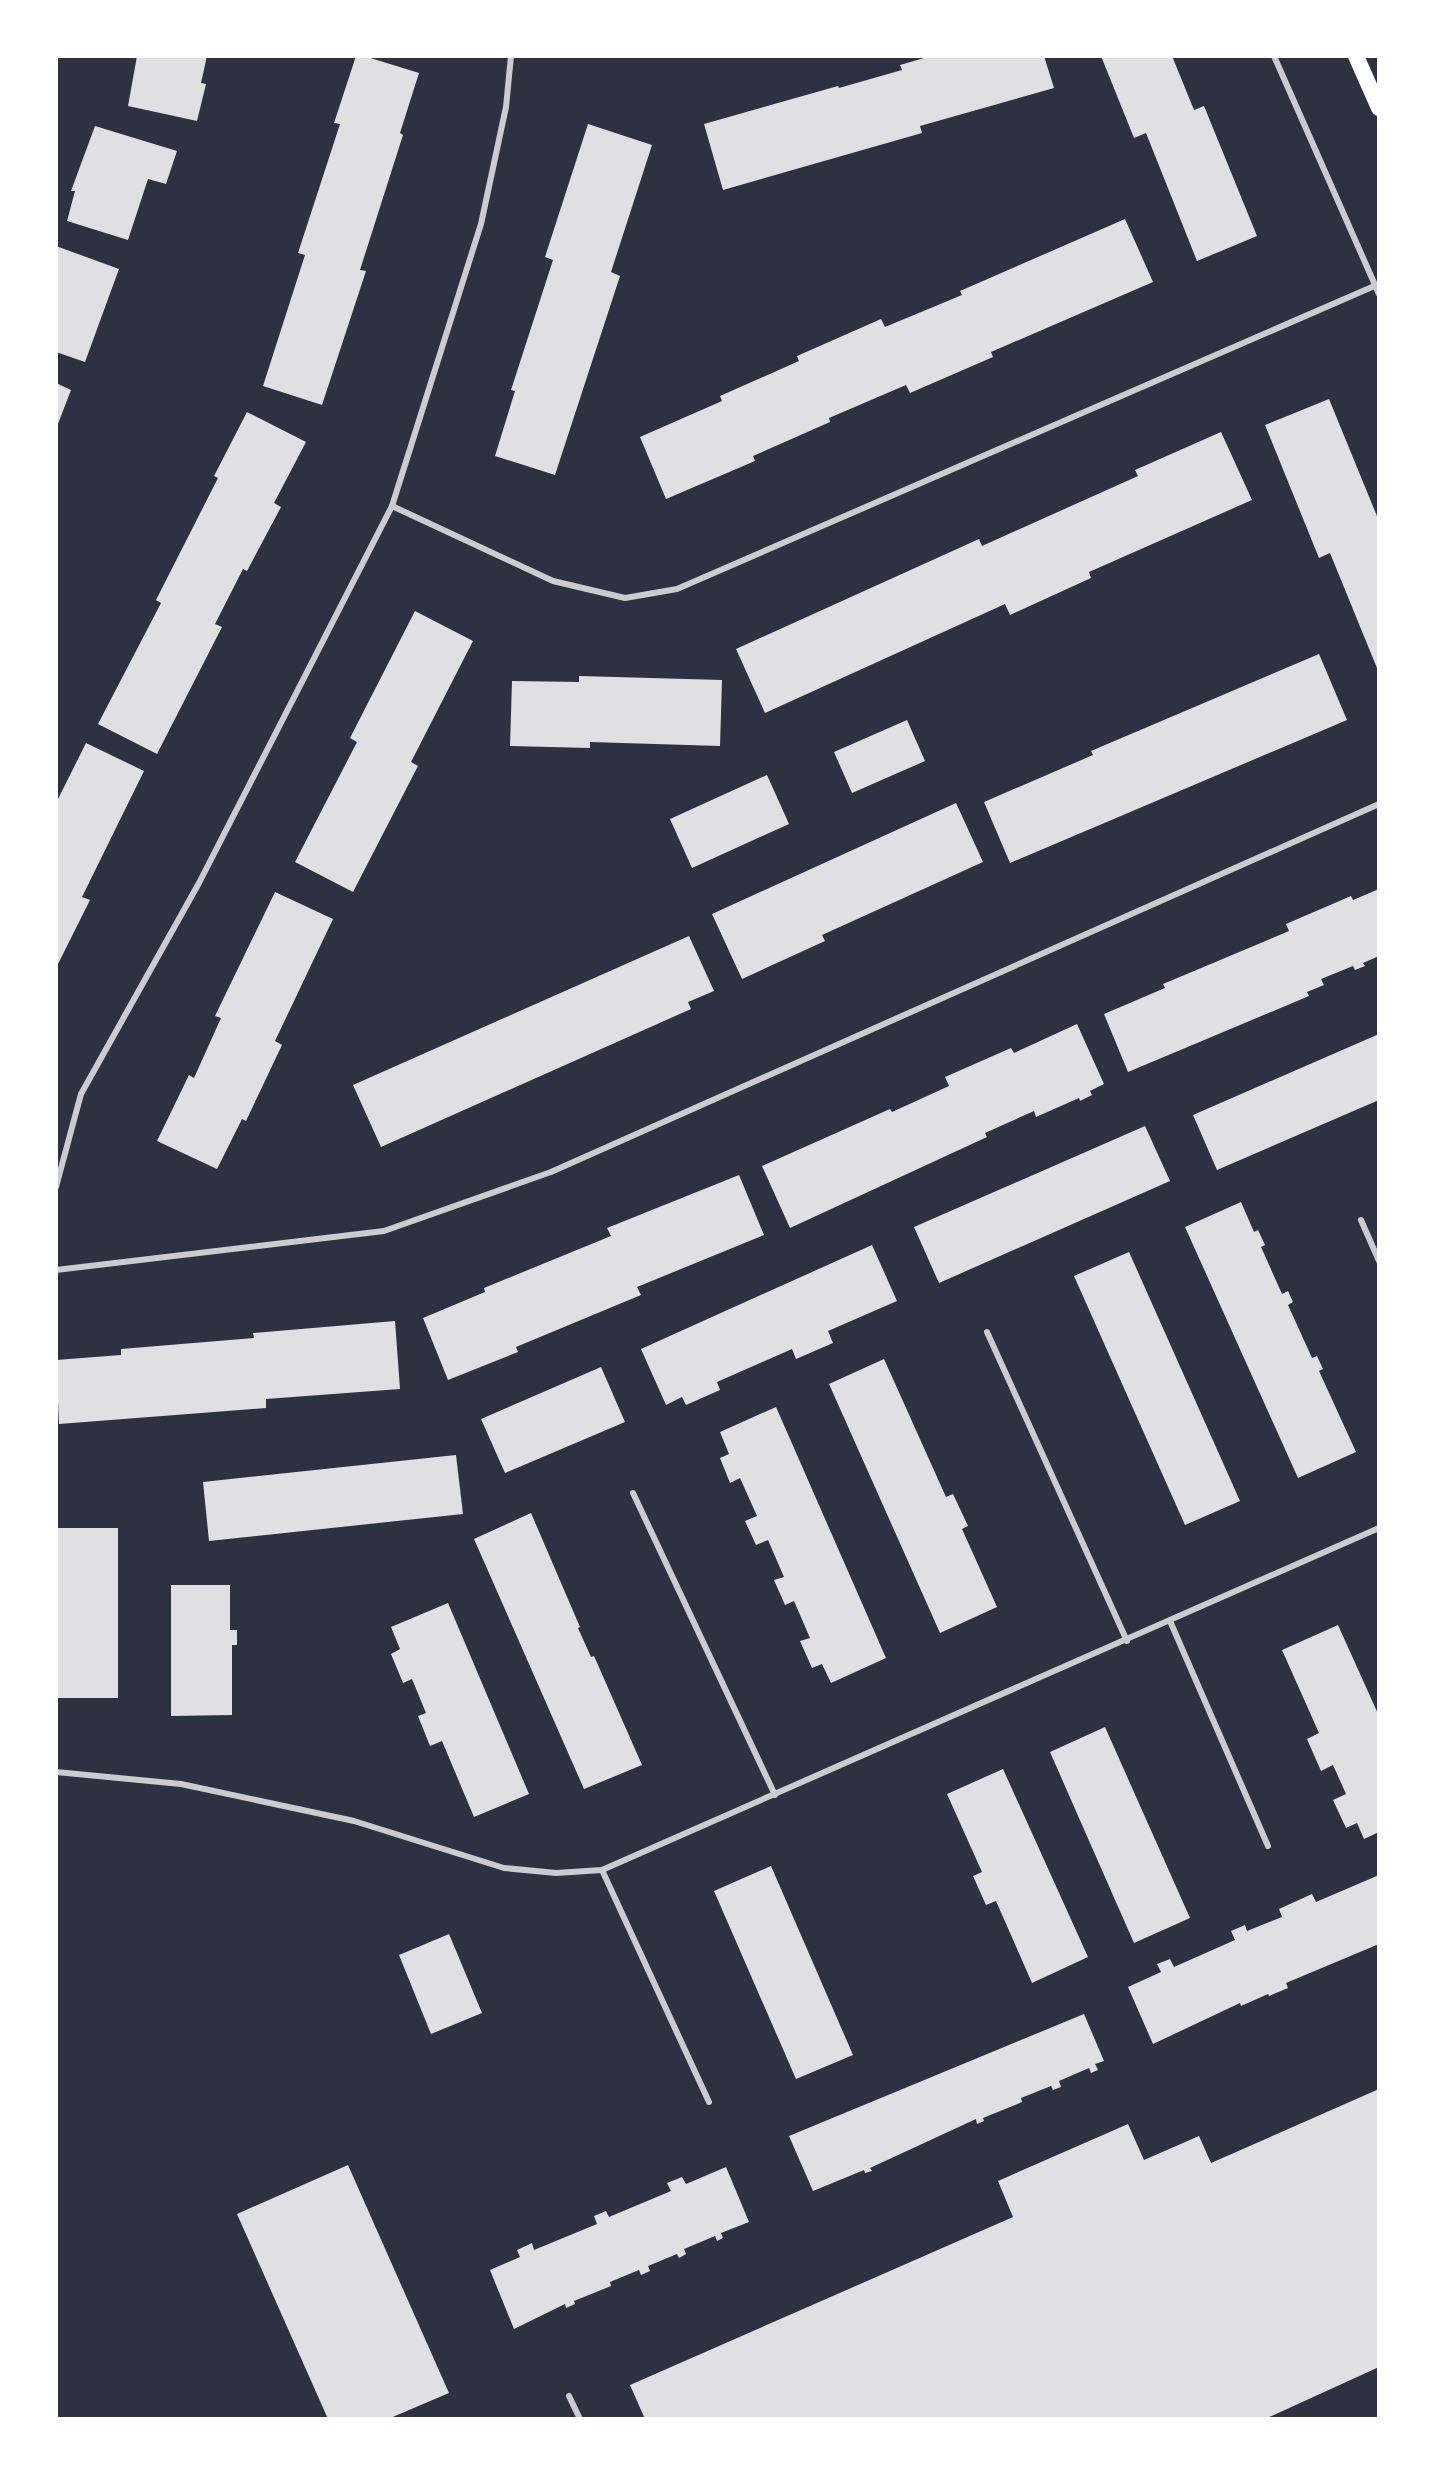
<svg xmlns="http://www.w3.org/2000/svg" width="1435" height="2475" font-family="'PT Sans',sans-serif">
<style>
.building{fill:#e0e0e3}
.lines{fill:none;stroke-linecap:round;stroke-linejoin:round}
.service{stroke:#caccd0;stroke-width:6}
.secondary{stroke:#fff;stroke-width:16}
</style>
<rect width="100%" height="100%" fill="#2d3142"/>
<g class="building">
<path d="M137,56H207L201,83L206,84L197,121L128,106Z"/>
<path d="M356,56H364L419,73L400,133L403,135L360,270L366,271L322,405L263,386L305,255L298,253L340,124L334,123Z"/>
<path d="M931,56H1044L1054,88L920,126L922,133L723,190L704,124L838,86L839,88L902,70L900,65Z"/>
<path d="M1101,56H1172L1194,110L1204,106L1257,236L1197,261L1146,133L1134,138Z"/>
<path d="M588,124L652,145L611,272L620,276L555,475L495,456L515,391L511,390L553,260L545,257Z"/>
<path d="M95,126L177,151L166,184L148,179L128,240L67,221L75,191H71Z"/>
<path d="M1125,219L1153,282L991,352L993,357L910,393L906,385L829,418L830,422L753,456L755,461L666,499L640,437L722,401L720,396L799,361L797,356L881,319L885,327L962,295L960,291Z"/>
<path d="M56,246L119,269L85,362L56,352Z"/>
<path d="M56,383L71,390L56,429Z"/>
<path d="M1329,399L1379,521V673L1330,553L1319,558L1265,425Z"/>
<path d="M247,412L306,442L274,503L281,507L247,571L243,569L215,624L222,627L157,754L98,724L161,603L156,600L218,478L214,476Z"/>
<path d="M1221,432L1252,500L1089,572L1091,578L1010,615L1005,604L765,713L736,649L979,539L982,546L1138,476L1135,470Z"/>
<path d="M415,611L473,641L411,762L418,766L353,892L295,862L357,742L350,738Z"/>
<path d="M1319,654L1347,720L1010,863L984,802L1093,755L1091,751Z"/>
<path d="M579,676L722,680L720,746L590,742V748L510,746L512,681L579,682Z"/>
<path d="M907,720L925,761L852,793L834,752Z"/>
<path d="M86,743L144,771L82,897L90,900L58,964L56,963V803Z"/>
<path d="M767,775L789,824L692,868L670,819Z"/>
<path d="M956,803L983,862L822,935L825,941L742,979L712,914Z"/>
<path d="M1379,889V956L1363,963L1365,966L1355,970L1353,966L1321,979L1324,985L1307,992L1309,996L1128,1072L1104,1014L1165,988L1163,984L1289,931L1286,924L1351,896L1353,900Z"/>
<path d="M275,892L333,919L275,1041L282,1045L246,1121L242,1119L217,1169L157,1141L189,1075L194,1078L221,1018L215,1016Z"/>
<path d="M689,936L714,991L688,1002L691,1009L381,1147L353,1085Z"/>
<path d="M1077,1024L1104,1084L1090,1091L1092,1095L1080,1101L1079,1098L1036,1117L1034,1111L985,1133L987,1137L790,1228L762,1166L890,1109L892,1112L949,1086L945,1077L1011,1048L1014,1053Z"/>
<path d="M1379,1034V1100L1217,1170L1193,1115Z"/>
<path d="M1145,1126L1170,1181L939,1283L914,1227Z"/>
<path d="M739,1175L764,1235L637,1287L641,1295L516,1347L518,1352L448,1380L423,1318L485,1292L484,1288L611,1236L607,1228Z"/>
<path d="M1241,1202L1254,1232L1258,1230L1265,1245L1261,1247L1282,1294L1288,1291L1293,1302L1288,1305L1312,1358L1317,1356L1323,1369L1319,1371L1356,1452L1298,1478L1185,1227Z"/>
<path d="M872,1245L897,1301L828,1331L833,1343L796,1359L792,1349L717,1382L720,1390L686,1405L682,1397L666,1405L641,1349Z"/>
<path d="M1129,1252L1240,1501L1185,1525L1074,1276Z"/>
<path d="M395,1321L400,1389L266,1399V1408L59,1424L56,1360L121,1355V1349L254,1338L253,1333Z"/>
<path d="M884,1359L946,1497L953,1494L968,1526L962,1529L997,1607L940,1633L829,1384Z"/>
<path d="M601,1367L625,1422L505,1473L481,1419Z"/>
<path d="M776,1407L886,1658L831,1683L822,1664L812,1668L800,1641L810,1638L794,1601L785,1605L774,1580L784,1577L768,1540L756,1545L745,1521L757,1516L740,1478L730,1483L720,1458L729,1454L720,1432Z"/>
<path d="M456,1455L463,1514L209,1541L203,1482Z"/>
<path d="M531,1513L580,1627L578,1628L591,1657L594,1656L642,1765L584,1789L474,1539Z"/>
<rect x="57" y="1528" width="61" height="170"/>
<path d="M171,1585H230V1630H237V1645H232V1715L171,1716Z"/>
<path d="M448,1603L529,1794L474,1817L442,1741L430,1746L418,1716L426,1713L412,1679L403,1683L391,1654L400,1649L391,1627Z"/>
<path d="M1338,1625L1379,1716V1832L1364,1839L1357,1823L1346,1828L1333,1800L1346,1794L1333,1765L1321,1771L1307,1739L1319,1733L1282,1650Z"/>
<path d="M1105,1727L1190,1918L1134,1943L1050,1752Z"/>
<path d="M1003,1769L1088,1957L1032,1983L996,1901L986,1905L973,1876L982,1872L947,1794Z"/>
<path d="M771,1866L853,2055L796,2079L714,1891Z"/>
<path d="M1379,1875V1944L1286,1983L1288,1988L1269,1996L1268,1994L1241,2006L1240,2003L1153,2044L1128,1987L1161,1972L1157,1964L1170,1959L1174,1967L1235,1940L1231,1931L1245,1925L1247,1931L1282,1917L1279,1909L1312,1894L1316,1902Z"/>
<path d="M449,1934L482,2013L431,2034L399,1955Z"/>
<path d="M1084,2014L1104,2061L1095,2064L1098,2070L1091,2073L1089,2068L1059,2081L1061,2087L1053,2090L1051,2086L1021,2098L1022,2102L983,2118L984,2121L977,2124L976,2119L870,2168L872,2171L865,2173L864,2170L813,2191L789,2136Z"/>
<path d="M1379,2089V2367L1265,2419H645L630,2385L1013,2217L998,2181L1128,2124L1144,2160L1199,2136L1211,2163Z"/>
<path d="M348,2165L449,2393L388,2419H328L237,2214Z"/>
<path d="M726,2167L749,2222L721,2233L723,2238L717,2241L715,2236L684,2249L686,2254L679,2258L677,2254L648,2266L650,2271L641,2275L639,2270L610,2282L611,2286L574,2301L575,2304L566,2308L565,2304L514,2329L490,2270L520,2257L517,2250L532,2243L534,2250L597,2224L594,2216L606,2211L609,2217L671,2191L667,2183L682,2177L686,2184Z"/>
</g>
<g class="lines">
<g class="service">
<path d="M1274,56L1379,294"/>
<path d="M392,506L553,581L625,598L677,589L1379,284"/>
<path d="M56,1187L81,1094L199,883L392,506L481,224L506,107L511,56"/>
<path d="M1361,1220L1379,1261"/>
<path d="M56,1270L384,1231L551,1172L1379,804"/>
<path d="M987,1332L1127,1641"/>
<path d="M633,1493L775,1795"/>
<path d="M1170,1621L1268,1846"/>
<path d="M56,1772L181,1784L354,1821L504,1868L556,1873L602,1870L1379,1528"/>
<path d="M602,1870L709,2102"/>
<path d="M569,2396L580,2419"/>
</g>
<path class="secondary" d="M1356,56L1379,108"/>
</g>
<rect width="1435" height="2475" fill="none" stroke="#ffffff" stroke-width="116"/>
</svg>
